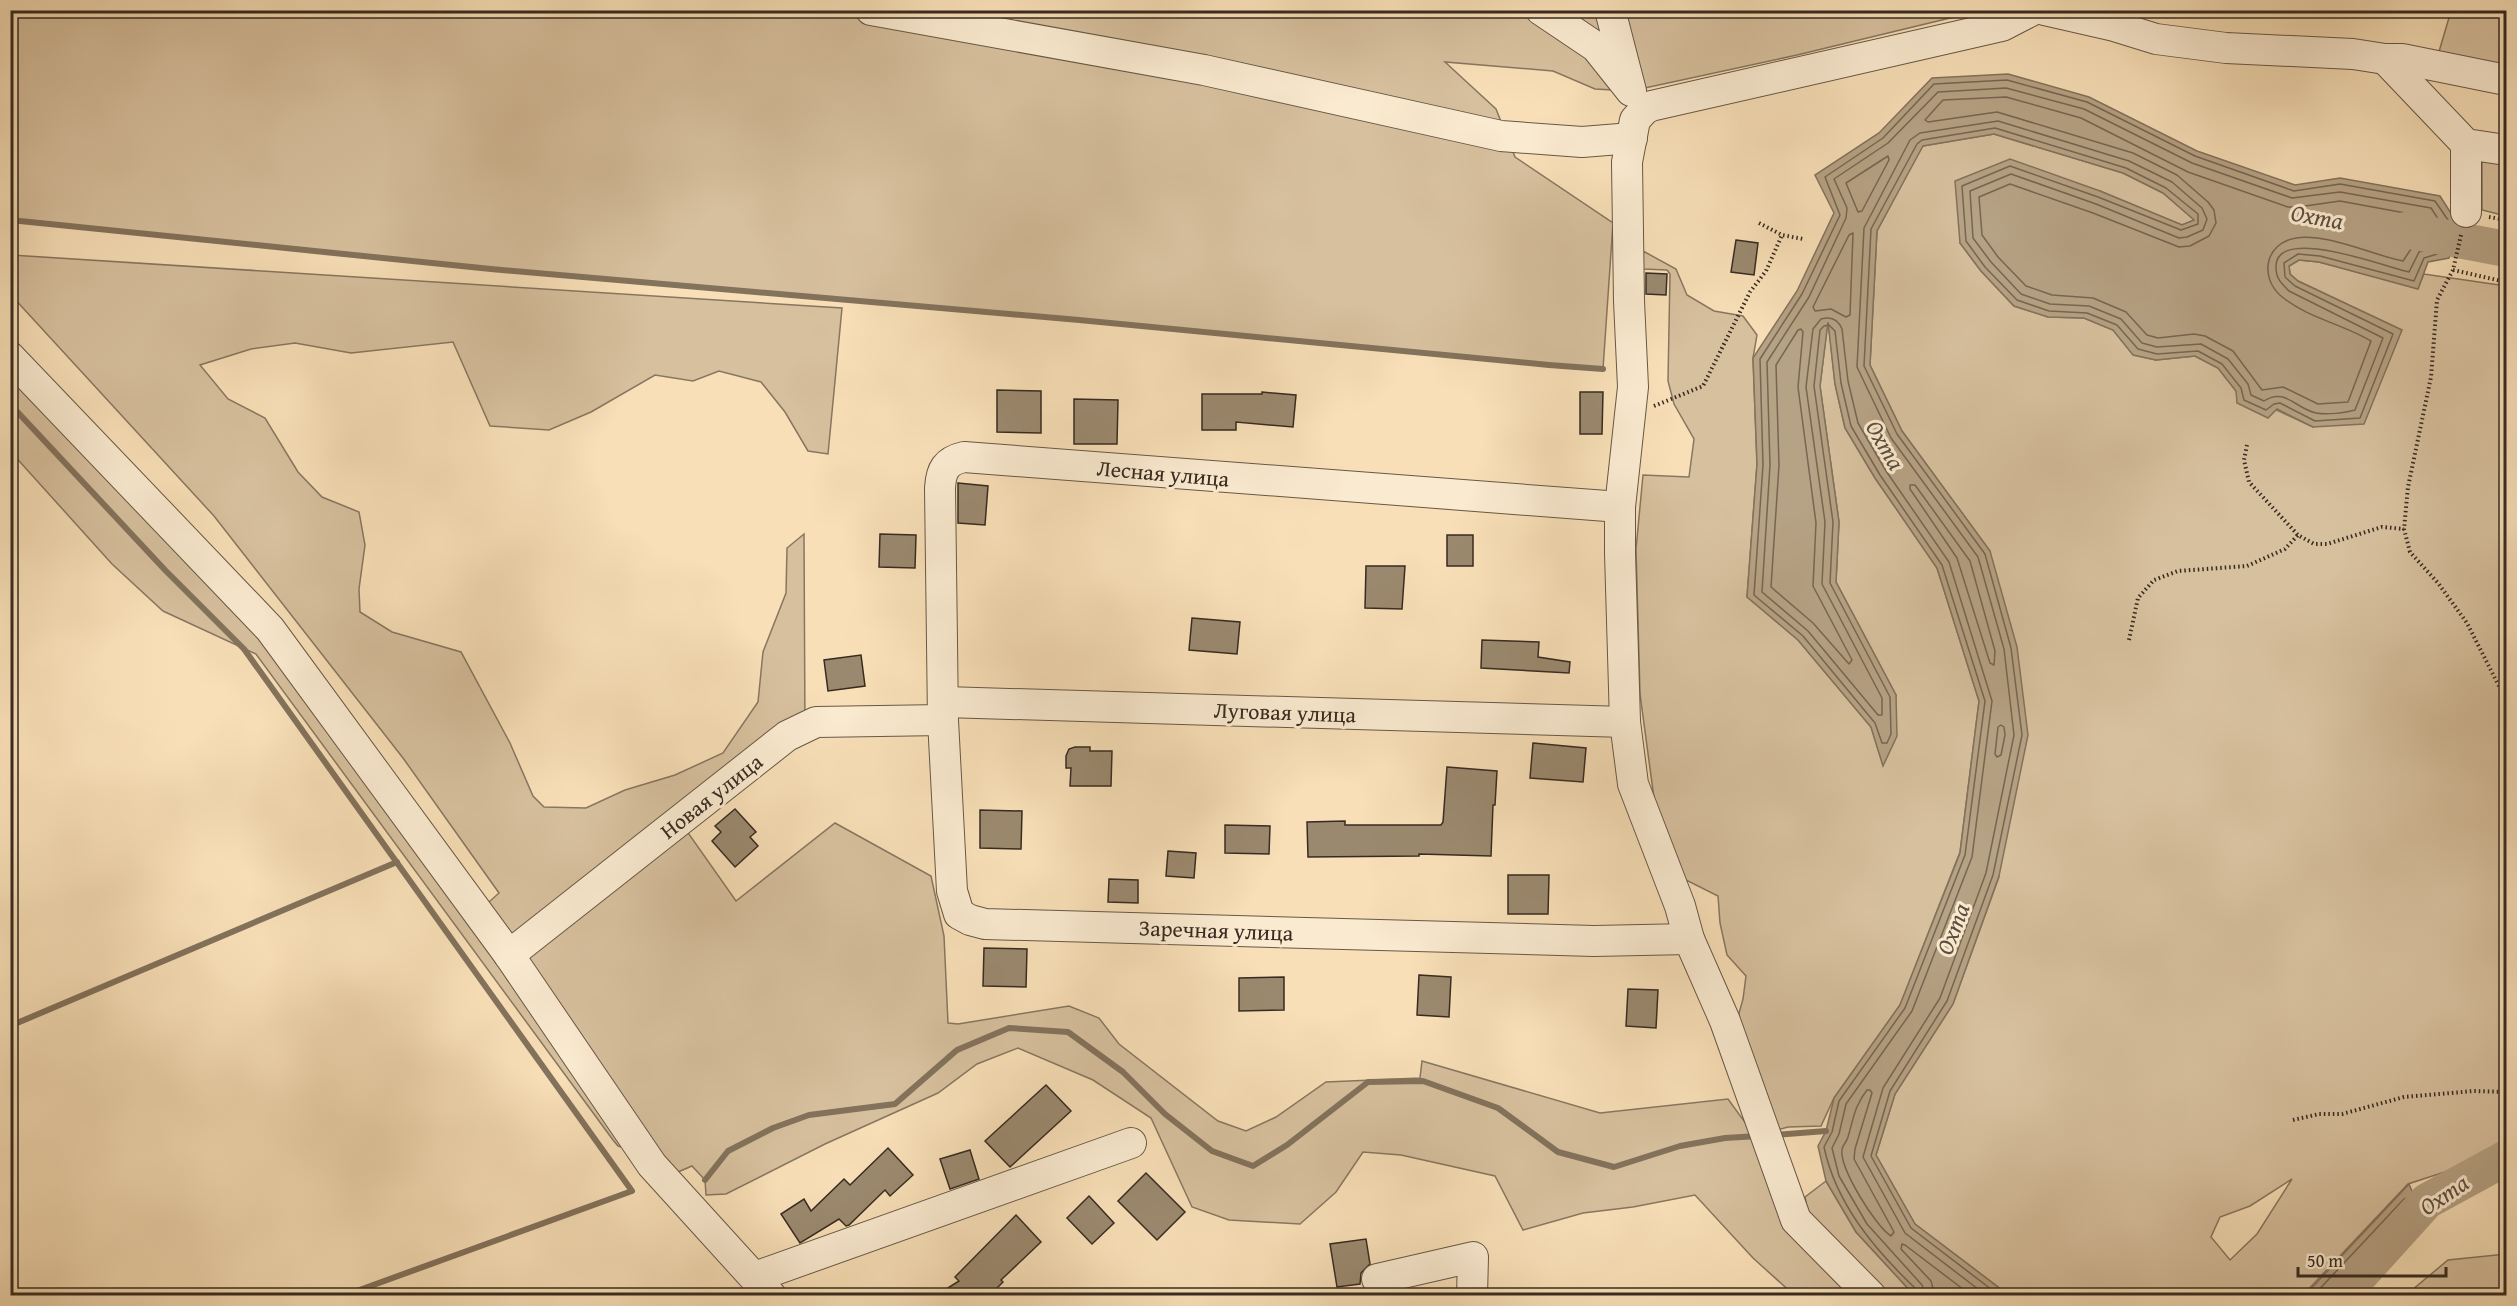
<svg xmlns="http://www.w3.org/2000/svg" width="2517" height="1306" font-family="'Gentium Book Plus',serif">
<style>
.green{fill:#d7c09e;stroke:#877660;stroke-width:1.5;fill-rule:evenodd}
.water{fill:#b6a284;stroke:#83725c;stroke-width:1.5}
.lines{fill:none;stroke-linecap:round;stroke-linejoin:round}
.shore{stroke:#766652;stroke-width:1.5}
.stream{stroke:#83725c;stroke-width:6}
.river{stroke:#b6a284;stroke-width:36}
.building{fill:#9b896f;stroke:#372b21;stroke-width:1.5}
.minor-casing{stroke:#675846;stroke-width:32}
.path{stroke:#372b21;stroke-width:4;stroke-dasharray:1.5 3;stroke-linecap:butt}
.minor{stroke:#faead0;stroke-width:30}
.labels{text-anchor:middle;stroke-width:6;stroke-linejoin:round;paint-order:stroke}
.street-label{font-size:22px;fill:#372b21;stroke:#faead0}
.water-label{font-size:24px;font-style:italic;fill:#5d4f3f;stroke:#faead0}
</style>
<rect width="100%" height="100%" fill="#f8dfb7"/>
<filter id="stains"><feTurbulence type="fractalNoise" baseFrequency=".00333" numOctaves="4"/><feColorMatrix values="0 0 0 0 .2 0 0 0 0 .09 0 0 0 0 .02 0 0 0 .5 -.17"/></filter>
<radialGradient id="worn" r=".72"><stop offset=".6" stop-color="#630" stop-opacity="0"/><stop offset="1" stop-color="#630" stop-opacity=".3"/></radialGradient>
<g class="green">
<path d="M11,11H1979L1797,55L1631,91L1595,89L1553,71L1445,62L1496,109L1515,157L1613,223L1603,369L1549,365L1079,320L491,269L11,220Z"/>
<path d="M2451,11H2506V68L2438,55Z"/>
<path d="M1994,134L2123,173L2163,193L2195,220L2182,225L2100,191L1960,243L1981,271L2014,306L2048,317L2084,318L2113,330L2134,355L2156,360L2195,356L2218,368L2236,391L2313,427L2401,330L2298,281L2290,274L2289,266L2299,260L2319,262L2418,288L2424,274L2506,286V1152L2408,1184L2303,1295H2013L2006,1293L1915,1224L1876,1155L1895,1094L1953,1004L1999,877L1990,551L1902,431L1870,365L1877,231L1922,146ZM2292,1179L2257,1234L2230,1260L2211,1237L2220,1217L2250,1206Z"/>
<path d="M2482,152L2506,156V216L2482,210Z"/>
<path d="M1643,251L1676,269L1687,295L1714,311L1743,316L1757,335L1753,358L1757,464L1747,597L1798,640L1871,727L1883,765L1896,695L1836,582L1839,522L1820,386L1828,319L1835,384L1845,428L1875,478L1937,568L1979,701L1960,852L1900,1005L1834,1098L1821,1126L1788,1127L1773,1131L1736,1024L1743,999L1746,976L1727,955L1720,923L1718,896L1680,877L1656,813L1640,694L1636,549L1643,475L1689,477L1694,439L1674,404L1668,381L1670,274L1667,270L1643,269Z"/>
<path d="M11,255L842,308L828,454L808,451L785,412L761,382L719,371L693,381L655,375L591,412L549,430L490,426L453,342L351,353L295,343L251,349L200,365L228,399L265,418L298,472L322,497L359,512L365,545L359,589L360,612L392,632L461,652L510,743L533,796L544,807L586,808L625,790L675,775L723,753L758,702L763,652L786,593L787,548L804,534L805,732L686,830L736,901L835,823L931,876L944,936L948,1023L958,1024L1069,1006L1099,1018L1119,1044L1218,1121L1246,1131L1276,1117L1326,1082L1420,1078L1422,1061L1600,1113L1728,1099L1755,1136L1787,1232L1847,1293L1844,1295H1794L1753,1258L1695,1195L1633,1207L1583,1213L1523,1230L1495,1176L1401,1155L1363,1152L1336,1192L1300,1224L1229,1220L1192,1207L1151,1118L1093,1080L1018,1048L977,1064L938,1093L825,1144L726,1194L706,1195L705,1180L692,1166L664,1178L479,911L499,893L403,758L214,516L11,295Z"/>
<path d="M11,370L265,636L394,813L625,1148L618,1146L613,1140L256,654L163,611L112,564L11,452Z"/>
<path d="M1826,1181L1856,1232L1914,1295H1882L1809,1220L1805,1197Z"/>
<path d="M2506,1254V1295H2406L2448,1260Z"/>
</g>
<g class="water">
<path d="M2008,74L2089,97L2197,151L2295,185L2340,178L2440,196L2456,221L2449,258L2428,262L2418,289L2319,262L2299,260L2289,266L2290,274L2298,281L2402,330L2364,424L2313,427L2277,409L2268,418L2237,403L2236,391L2218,368L2195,356L2156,360L2133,355L2113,330L2084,318L2048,317L2014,306L1981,271L1960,243L1955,181L2010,159L2100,191L2182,225L2194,220L2163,193L2123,173L1994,134L1923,146L1877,231L1870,365L1902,431L1990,551L2017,647L2028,735L1999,876L1953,1004L1895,1094L1876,1155L1915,1224L2006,1293L2013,1295H1914L1856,1232L1826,1181L1818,1146L1826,1131L1834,1098L1900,1005L1960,853L1979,701L1937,568L1875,478L1845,428L1835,384L1828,322L1820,386L1839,522L1836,582L1896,695L1897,736L1883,766L1871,727L1798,640L1747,597L1757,464L1753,358L1797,291L1834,213L1815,175L1879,133L1932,78Z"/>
<path d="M2409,1184L2426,1224L2360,1295H2305Z"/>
</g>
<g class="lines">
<g class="shore">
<path d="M2006,97L2081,118L2188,172L2288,207H2298L2340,201L2427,217L2432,226L2430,238L2413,246L2403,261C2372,255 2327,233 2296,238C2265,243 2259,277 2281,296C2307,318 2343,324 2371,341L2348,402L2318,404L2283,387L2262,390L2233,351L2205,336L2194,334L2158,338L2147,335L2126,312L2093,298L2052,295L2026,286L1998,257L1982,235L1979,197L2010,184L2093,213L2179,247L2190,246L2209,236L2216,223L2214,210L2208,202L2177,175L2133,153L1997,112L1928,122L1925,120L1943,100Z"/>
<path d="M1888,156L1889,160L1862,211L1858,212L1846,183Z"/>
<path d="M1853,233L1850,315L1846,317L1831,309L1815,311L1813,307L1849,235Z"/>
<path d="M1801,329L1803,332L1798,387L1816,523L1813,586L1852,660L1849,664L1813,623L1771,587L1779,465L1776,365L1798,330Z"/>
<path d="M1910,485H1915L1970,561L1995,651L1994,665L1990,663L1957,558L1910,489Z"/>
<path d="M2001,725L2004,727L2005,735L2001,755L1997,757L1995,754L1998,727Z"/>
<path d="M1867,1090H1870L1872,1093L1855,1149L1854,1159L1894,1232L1891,1236C1876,1227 1839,1168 1842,1149C1843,1145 1847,1141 1848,1137C1854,1117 1854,1107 1867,1090Z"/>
<path d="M1918,1296L1916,1289C1875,1250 1836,1204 1824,1147L1832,1132L1839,1101L1905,1008L1965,855L1985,701L1942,565L1880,475L1851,426L1841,383L1835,331L1829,325L1824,326L1820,330L1814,386L1833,522L1830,583L1890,697L1891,734L1887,743H1882L1875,723L1803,636L1754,595L1763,465L1760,359L1802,294L1840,215L1825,177L1883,138L1934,84L2007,80L2087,102L2195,156L2294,191L2340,184L2435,201L2450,223L2444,252L2424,258L2414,281L2320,256L2298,254L2284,263L2285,277L2295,286L2393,334L2360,418L2315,421L2280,403L2274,404L2266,410L2244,400L2241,388L2222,364L2198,351L2157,354L2138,349L2117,325L2087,313L2049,311L2017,300L1985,267L1966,241L1962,186L2010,166L2098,197L2181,230L2198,224V214L2166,188L2126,168L1995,128L1922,140L1917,144L1871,229L1864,366L1897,434L1985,554L2011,648L2022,735L1993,875L1947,1001L1890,1091L1871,1156L1911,1228L2000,1296"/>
<path d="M1926,1296L1922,1285L1867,1224L1839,1176L1832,1148L1839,1134L1846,1104L1912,1011L1972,857L1992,701L1949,562L1886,471L1858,423L1848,381L1842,329C1838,319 1831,316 1821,319L1813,329L1806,387L1825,522L1822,584L1882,698V715H1878L1808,631L1762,592L1770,465L1767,362L1809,297L1846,218L1847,208L1834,179L1888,143L1938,92L2006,88L2084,109L2192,163L2292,198L2340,192L2431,208L2442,225L2438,246L2419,252L2409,272C2388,268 2274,223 2276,268C2276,279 2282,284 2289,291L2383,338L2355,410C2345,413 2327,415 2316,413C2296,409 2285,387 2264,401L2251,395L2248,384L2228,359L2201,344L2157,347L2142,343L2121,319L2089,306L2050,304L2021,294L1991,262L1973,238L1970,191L2011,174L2096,204L2179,238L2187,237L2203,230L2207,219L2202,208L2172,182L2129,161L1998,121L1920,133L1910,140L1864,228L1857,367L1891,438L1978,557L2004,649L2014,735L1986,873L1940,998L1883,1088L1863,1157L1905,1233L1987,1296"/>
<path d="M1935,1296L1931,1281L1901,1249L1902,1244L1905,1245L1972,1296"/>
<path d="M2313,1296L2404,1199L2407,1198L2418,1224L2357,1289L2356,1296"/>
<path d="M2324,1296L2401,1212H2405L2409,1223L2352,1284L2348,1296"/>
</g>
<g class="stream">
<path d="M10,220L491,269L1079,320L1549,365L1603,369"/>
<path d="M10,404L165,570L244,649L632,1191L343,1296"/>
<path d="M10,1026L397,862"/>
<path d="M1774,1135L1826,1131"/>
<path d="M705,1180L728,1151L773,1128L809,1115L895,1104L957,1050L1009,1028L1068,1032L1123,1072L1165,1114L1212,1151L1253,1166L1287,1145L1368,1082L1423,1081L1498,1108L1558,1152L1614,1167L1680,1146L1725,1138L1758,1136"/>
</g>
<g class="river">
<path d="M2405,230L2506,249"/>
<path d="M2341,1296L2427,1201L2506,1158"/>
</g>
</g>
<g class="building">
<path d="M1736,240L1758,243L1754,275L1731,272Z"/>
<path d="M1646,273L1667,274L1666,295L1646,294Z"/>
<path d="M997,390L1041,391V433L997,432Z"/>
<path d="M1262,392L1296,395L1293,427L1236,422V430H1202V394H1262Z"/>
<path d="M1580,392H1603L1602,434H1580Z"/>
<path d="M1074,399L1118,400L1117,444H1074Z"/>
<path d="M958,483L988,486L985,525L958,523Z"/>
<path d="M880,534L916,535L915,568L879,567Z"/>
<rect x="1447" y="535" width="26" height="31"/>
<path d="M1366,566H1405L1402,609L1365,608Z"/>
<path d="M1192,618L1240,622L1237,654L1189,650Z"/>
<path d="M1482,640L1539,642L1538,657L1570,662L1569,673L1481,668Z"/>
<path d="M861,655L865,686L828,691L824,660Z"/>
<path d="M1533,743L1586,748L1583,782L1530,778Z"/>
<path d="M1075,747H1090V751H1112L1111,786H1070L1071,768H1066V756L1069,749Z"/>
<path d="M1447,767L1497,771L1495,805H1493L1491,856L1419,854V856L1308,857L1307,822L1345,821V825H1441L1443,822Z"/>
<path d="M735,809L756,832L750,837L758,846L735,867L712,841L721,832L715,826Z"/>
<path d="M980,810L1022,811L1021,849L980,848Z"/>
<path d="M1225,825L1270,826L1269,854L1225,853Z"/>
<path d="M1168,851L1196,853L1194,878L1166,876Z"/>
<path d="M1508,875H1549L1548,914H1508Z"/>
<path d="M1109,879L1138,880V903L1108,902Z"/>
<path d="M984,948L1027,949L1026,987L983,986Z"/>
<path d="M1419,975L1451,977L1449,1017L1417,1015Z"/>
<path d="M1284,977V1010L1239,1011V978Z"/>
<path d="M1628,989L1658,990L1656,1028L1626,1026Z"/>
<path d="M1046,1085L1071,1111L1010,1167L985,1141Z"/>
<path d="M888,1148L913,1175L890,1196L885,1190L849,1225L846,1226L839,1219L800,1243L781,1214L804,1199L811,1211L844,1179L850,1185Z"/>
<path d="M970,1150L979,1179L950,1189L940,1159Z"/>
<path d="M1146,1173L1185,1212L1157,1240L1118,1201Z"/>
<path d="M1089,1196L1114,1223L1092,1244L1067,1218Z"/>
<path d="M1016,1215L1041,1242L1001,1280L1003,1282L989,1296H935L959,1281L955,1277Z"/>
<path d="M1366,1239L1370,1264L1361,1273L1360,1284L1337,1287L1330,1244Z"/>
</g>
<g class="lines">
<g class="minor-casing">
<g id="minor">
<path d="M871,10L1204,70L1501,136L1582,142L1632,138"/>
<path d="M1541,10L1596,47L1631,91L1610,10"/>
<path d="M2044,10L2114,26L2156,39L2226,48L2353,54L2385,59H2402L2506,80"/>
<path d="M2385,59L2466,144L2506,150"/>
<path d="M2466,212V144"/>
<path d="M10,357L270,629L509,955L652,1165L771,1296"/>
<path d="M1620,507L964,457C946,461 941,470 940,488L943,720L952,891L959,914L970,920L985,924L1594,941L1689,939"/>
<path d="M944,702L1625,722"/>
<path d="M509,955L787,736L816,722L943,720"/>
<path d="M755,1277L1131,1143"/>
<path d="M1377,1279L1473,1257L1472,1296"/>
<path d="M1871,1296L1796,1220L1725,1021L1689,939L1680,906L1633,784L1625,722L1620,553V507L1633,387L1629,301L1627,162L1635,120L1645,109L1651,106L2002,26L2033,10"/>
</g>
</g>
<g class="path">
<path d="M2489,217L2506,220"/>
<path d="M1759,223L1782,235L1803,239"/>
<path d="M2461,235L2453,270L2437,300L2431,377L2408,487L2404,529L2410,552L2438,583L2467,623L2506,700"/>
<path d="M2453,270L2506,282"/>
<path d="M1654,406L1703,386L1750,292L1766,271L1782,235"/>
<path d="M2247,445L2244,460L2249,482L2298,535"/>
<path d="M2129,640L2138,598L2154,580L2178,571L2247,566L2285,549L2298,535L2314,544H2327L2382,527L2404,529"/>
<path d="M2293,1120L2319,1114H2342L2404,1097L2474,1091L2506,1092"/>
</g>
<use href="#minor" class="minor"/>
</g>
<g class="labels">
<g class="street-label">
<text transform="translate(1163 473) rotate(5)" y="8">Лесная улица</text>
<text transform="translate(1285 712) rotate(2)" y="8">Луговая улица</text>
<text transform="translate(711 796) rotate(-38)" y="8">Новая улица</text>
<text transform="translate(1216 930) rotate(2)" y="8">Заречная улица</text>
</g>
<g class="water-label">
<text transform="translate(2317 217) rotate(10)" y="8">Охта</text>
<text transform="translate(1885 445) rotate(60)" y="8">Охта</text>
<text transform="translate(1953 929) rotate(-69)" y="8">Охта</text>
<text transform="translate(2444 1195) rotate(-34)" y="8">Охта</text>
</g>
</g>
<rect width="2517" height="1306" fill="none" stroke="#f8dfb7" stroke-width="36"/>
<rect x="12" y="12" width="2493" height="1282" fill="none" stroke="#372b21" stroke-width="3"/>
<rect x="18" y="18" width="2481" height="1270" fill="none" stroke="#372b21" stroke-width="1.5"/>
<path d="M2298 1267v9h148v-9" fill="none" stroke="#372b21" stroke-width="3"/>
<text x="2307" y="1267" font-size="18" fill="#372b21" stroke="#faead0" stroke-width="4.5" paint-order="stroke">50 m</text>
<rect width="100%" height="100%" filter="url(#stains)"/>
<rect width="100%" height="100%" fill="url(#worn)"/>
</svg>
